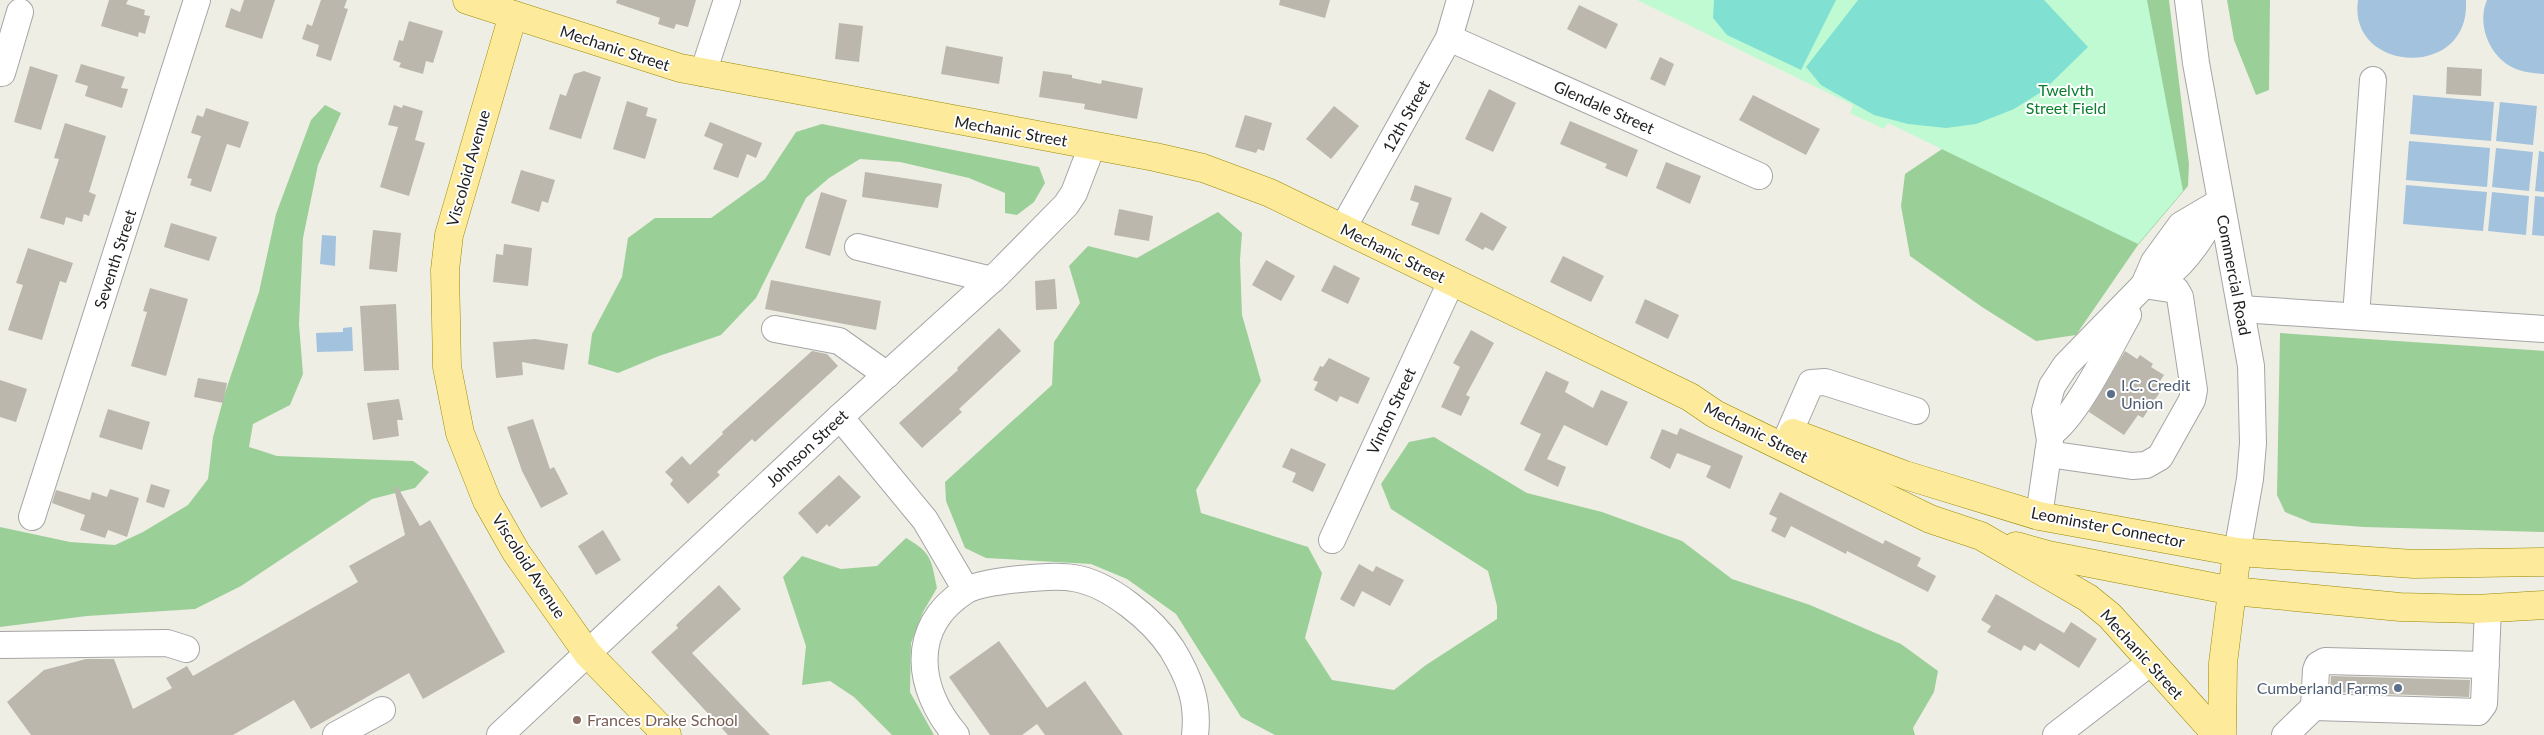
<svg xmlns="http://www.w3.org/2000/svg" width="2544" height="735" font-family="Lato,sans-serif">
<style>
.forest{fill:#9bcf98}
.park{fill:#c0fad3}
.pitch{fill:#80e0d2}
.water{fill:#a3c2de}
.building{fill:#bcb7ad}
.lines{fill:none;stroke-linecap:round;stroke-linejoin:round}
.minor-casing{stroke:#a5a5a5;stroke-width:28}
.major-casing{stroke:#988a00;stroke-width:29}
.minor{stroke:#fff;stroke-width:26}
.major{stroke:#fdeb9b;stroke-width:28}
.service-dot{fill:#5c6f8a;stroke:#fff;stroke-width:2}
.education-dot{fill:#8d6e63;stroke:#fff;stroke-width:2}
.labels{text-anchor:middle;stroke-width:4;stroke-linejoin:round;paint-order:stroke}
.street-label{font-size:16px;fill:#1e1e1e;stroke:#fff}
.park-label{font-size:16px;fill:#097f2f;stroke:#fff}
.service-label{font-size:16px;fill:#4e5e75;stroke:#fff;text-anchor:start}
.education-label{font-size:16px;fill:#785e54;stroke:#fff;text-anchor:start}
</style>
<rect width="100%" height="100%" fill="#efeee4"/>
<g class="forest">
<path d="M2071,0H2169L2189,164L2188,186L2138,245L2076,335L2036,341L1982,307L1910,256L1901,206L1905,174L1942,149L2019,115Z"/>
<path d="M2227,0H2270L2269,90L2256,95L2234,40Z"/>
<path d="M325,105L341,113L318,165L303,238L299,324L303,374L290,405L253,424L249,447L277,456L413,461L429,472L415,488L372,499L241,586L195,609L87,616L0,627V527L70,542L115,545L143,532L188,505L208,479L213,437L225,393L259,292L276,214L311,120Z"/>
<path d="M822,124L1039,167L1045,183L1034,202L1017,215L1005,213V193L969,178L900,162L860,159L829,178L806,198L756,298L721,335L659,356L618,373L588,364L592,334L622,277L628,238L655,218H711L765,179L796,132Z"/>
<path d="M1218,212L1242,233L1240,260L1242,315L1261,381L1196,490L1201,513L1308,547L1322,573L1305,638L1332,680L1394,690L1426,665L1497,619V606L1488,571L1391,509L1381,484L1409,442L1434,437L1527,493L1602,512L1682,541L1732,579L1810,605L1901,644L1938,671L1934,692L1913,728L1915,735H1275L1241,717L1176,614L1127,579L1091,564L986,558L965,548L946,501L945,482L1052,385L1054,342L1080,303L1069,266L1088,246L1137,258Z"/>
<path d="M2280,333L2544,351V532L2364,527L2312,523L2285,512L2277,495Z"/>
<path d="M906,538C932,553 931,559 937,588L923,612L911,643L910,692L934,735H892L854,697L830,681L802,685L806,646L783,577L802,556L841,569L877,566Z"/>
</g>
<path class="park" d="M1637,0H2147L2183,191L2138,244L1888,123L1884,129L1850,113L1853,105Z"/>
<g class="pitch">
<path d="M1714,0H1836L1801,70L1727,35L1713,18Z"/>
<path d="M1858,0H2044L2088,47L2043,91L2014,109L1976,124L1946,128L1908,124L1874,115L1821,85L1806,67Z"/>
</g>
<g class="water">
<path d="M2358,0H2466C2471,81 2347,73 2358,0Z"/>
<path d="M2487,0H2544V74C2532,73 2520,72 2510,66C2488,53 2477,23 2487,0Z"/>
<path d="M2413,95L2494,102L2491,141L2410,134Z"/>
<path d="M2500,102L2537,106L2533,145L2496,141Z"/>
<path d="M2409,141L2490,148L2487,187L2406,180Z"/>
<path d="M2496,148L2533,152L2529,191L2492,187Z"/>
<path d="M2539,151L2544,152V192L2535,191Z"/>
<path d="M2406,185L2487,192L2483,231L2403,224Z"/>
<path d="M2492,192L2529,196L2526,235L2488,231Z"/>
<path d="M2535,196L2544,197V236L2532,235Z"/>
<path d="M322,235L336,236L335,266L320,264Z"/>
<path d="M352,327L353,351L317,352L316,333L343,332V328Z"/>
</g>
<g class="building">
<path d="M109,0H128L126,4L145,10L144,15L150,16L145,34L139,32L138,37L101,26Z"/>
<path d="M244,0H275L262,39L225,27L231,8L240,12Z"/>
<path d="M321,0H347L344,8L348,9L331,61L316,56L319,45L302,39L307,24L312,26Z"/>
<path d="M617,0H696L688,27L676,24L674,29L658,24L660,18L616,3Z"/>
<path d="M1280,0H1330L1325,18L1279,5Z"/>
<path d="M1579,5L1618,24L1606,49L1567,29Z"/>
<path d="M409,21L443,31L433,63L426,61L423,74L399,67L401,63L393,60L399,40L403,41Z"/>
<path d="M839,23L863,26L859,62L835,59Z"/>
<path d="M946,46L1003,57L999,84L941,74Z"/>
<path d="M1660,57L1674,64L1665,86L1650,79Z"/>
<path d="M81,64L125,77L121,88L128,89L122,108L85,96L88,86L75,82Z"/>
<path d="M30,66L58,75L41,130L14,122Z"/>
<path d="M2447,67L2482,69L2481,96L2446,94Z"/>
<path d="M584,71L601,77L581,139L549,129L560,94L566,96L574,74Z"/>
<path d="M1043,71L1072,75V78L1101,84L1102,80L1143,88L1137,119L1084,109L1085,104L1039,97Z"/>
<path d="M1489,89L1516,103L1493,152L1465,139Z"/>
<path d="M1753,95L1820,129L1806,155L1739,120Z"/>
<path d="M627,101L648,108L646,116L657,119L645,159L613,149Z"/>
<path d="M394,105L402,108L403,105L423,111L415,140L425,143L409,196L380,187L398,127L388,125Z"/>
<path d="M1334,106L1359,126L1331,159L1306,139Z"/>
<path d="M206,108L249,122L240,148L227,144L211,192L190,185L192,179L187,178L201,136L191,133L197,115L203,117Z"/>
<path d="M1245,115L1272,123L1264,151L1258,149L1256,153L1235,147Z"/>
<path d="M1570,121L1638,150L1627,177L1605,168L1607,164L1560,144Z"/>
<path d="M710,122L762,143L756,158L747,154L738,178L713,169L723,144L704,136Z"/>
<path d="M65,123L106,136L89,192L96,195L89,216L84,214L82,222L66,217L64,225L40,218L59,159L54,158Z"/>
<path d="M1666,162L1701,176L1690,204L1656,188Z"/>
<path d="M521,170L555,180L548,203L542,201L539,212L511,203Z"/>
<path d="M865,172L942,184L938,208L862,197Z"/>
<path d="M1415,185L1452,198L1439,235L1411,225L1419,203L1410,200Z"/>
<path d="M821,192L847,200L830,256L805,248Z"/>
<path d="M1119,209L1153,216L1149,241L1114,235Z"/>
<path d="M1481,212L1507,227L1493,251L1485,247L1483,250L1465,240Z"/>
<path d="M171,223L217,237L209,261L164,247Z"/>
<path d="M373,230L401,233L397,272L369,269Z"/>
<path d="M504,244L532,248L528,286L493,282L496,254L503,255Z"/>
<path d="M28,248L73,263L66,283L60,281L42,340L8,330L23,285L16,283Z"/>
<path d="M1563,256L1604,276L1591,302L1550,282Z"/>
<path d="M1266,260L1295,276L1281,301L1252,285Z"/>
<path d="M1334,265L1360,278L1348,304L1321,291Z"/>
<path d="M1055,279L1057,309L1036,310L1035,281Z"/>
<path d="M771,280L881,301L876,330L765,309Z"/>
<path d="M150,288L188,299L166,376L131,366L147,312L143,311Z"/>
<path d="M1645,299L1679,315L1668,339L1635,323Z"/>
<path d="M396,304L399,370L364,371L360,306Z"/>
<path d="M999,328L1021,351L959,409L962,412L922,448L899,423L958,370L957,368Z"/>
<path d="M1471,330L1494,343L1466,395L1470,397L1461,416L1441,407L1460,367L1453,363Z"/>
<path d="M535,339L568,344L564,370L522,362L523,375L496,378L493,342Z"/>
<path d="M812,351L827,354L838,366L755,442L752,439L717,472L720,475L688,504L670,484L673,480L665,472L682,456L690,465L723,434L722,432Z"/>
<path d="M2125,351L2137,359L2140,355L2153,364L2151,367L2164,375L2155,389L2160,392L2143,418L2138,415L2124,435L2089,412Z"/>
<path d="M1329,358L1370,378L1358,404L1340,396L1337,402L1314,390L1318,382L1313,380L1320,366L1323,367Z"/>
<path d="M1546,371L1569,382L1565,392L1593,408L1601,390L1628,402L1607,446L1564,425L1547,459L1566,467L1558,487L1524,470L1541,434L1520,424Z"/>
<path d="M198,378L227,383L223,403L194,397Z"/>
<path d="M0,380L27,389L16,422L0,417Z"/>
<path d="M399,399L403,420H397L399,436L373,440L367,403Z"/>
<path d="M108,409L150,422L142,450L99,437Z"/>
<path d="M533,419L550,469L554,467L568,494L541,508L522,471L507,427Z"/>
<path d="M1680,428L1743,456L1730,489L1706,477L1711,466L1677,453L1670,469L1650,458L1662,429L1677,435Z"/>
<path d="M1291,448L1326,464L1313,492L1292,482L1296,473L1282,467Z"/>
<path d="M839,475L861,497L829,527L827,524L817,534L798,513Z"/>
<path d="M151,484L170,490L164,508L146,502Z"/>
<path d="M397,486L420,526L430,520L505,652L423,699L409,673L311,729L294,700L233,735H31L7,702L44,670L86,659H114L133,709L172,688L166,678L187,666L193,676L358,582L349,566L405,535L394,488Z"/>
<path d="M110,489L139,498L127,537L108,530L105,538L80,530L85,515L52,503L56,490L90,500L92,492L107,497Z"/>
<path d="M1780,492L1883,544L1885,540L1921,558L1917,566L1936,576L1928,592L1847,551L1846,554L1791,526L1785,538L1771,531L1777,518L1769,514Z"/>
<path d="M603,530L621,560L596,575L578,546Z"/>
<path d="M1359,564L1373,572L1376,566L1404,580L1390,606L1362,591L1354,607L1340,599Z"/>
<path d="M719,585L741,609L692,653L770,735H728L651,652L678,628L676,625Z"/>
<path d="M1996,594L2064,633L2071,622L2097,639L2079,668L2040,643L2035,651L2024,645L2021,651L1987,632L1991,626L1981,620Z"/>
<path d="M999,641L1047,708L1085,681L1123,735H1045L1037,724L1022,735H990L949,677Z"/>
<path d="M2331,676L2470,680L2469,697L2330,692Z"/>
</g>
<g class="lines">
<g class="minor-casing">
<g id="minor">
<path d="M2188,0L2196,63L2251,366L2253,443L2250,479L2237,552"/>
<path d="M1449,38L1759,176"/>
<path d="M0,73H2L20,12"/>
<path d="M703,73L727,0"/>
<path d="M1343,228L1449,38L1460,0"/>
<path d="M858,247L992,280"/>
<path d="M2143,287C2149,281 2160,280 2167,275C2188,261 2210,225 2220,202"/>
<path d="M2241,309L2544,329"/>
<path d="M2356,316L2373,80"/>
<path d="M775,329L839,341L887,375"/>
<path d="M840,417L925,520L966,590"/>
<path d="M2050,434C2076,418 2112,343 2128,315"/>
<path d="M1783,447L1811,383L1825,382L1916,411"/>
<path d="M2048,454L2132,466L2146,465L2160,457L2192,400L2194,390L2180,297L2176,290L2144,285"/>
<path d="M2039,516L2050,440L2045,411L2052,386L2066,365L2144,285L2154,262L2181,225L2220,202"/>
<path d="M32,517L197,0"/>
<path d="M1332,540L1451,282"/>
<path d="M0,645L167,643L186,649"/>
<path d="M2486,665L2325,661L2318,665L2316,670L2314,707L2478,712L2484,704L2488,608"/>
<path d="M336,735L382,710"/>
<path d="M500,735L840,417L998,274L1066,205L1074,193L1092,146"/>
<path d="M956,735C917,689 908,628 965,591C981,581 1053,574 1073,578C1109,583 1153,620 1172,649C1189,677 1199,702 1195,735"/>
<path d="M2056,735L2151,662"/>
<path d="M2285,735L2314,707"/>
</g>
</g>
<g class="major-casing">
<g id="major">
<path d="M467,0L680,68L1155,157L1203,168L1270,193L1690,397L1715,414L1930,519L1981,536L2088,598L2110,616L2217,735"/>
<path d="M513,15L449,235L445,270L447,367L460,433L487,501L516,552L588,654L667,735"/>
<path d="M1793,433L1905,475L2039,516L2237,552L2414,564L2544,562"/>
<path d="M2016,546L2048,555L2233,591L2400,607L2476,609L2544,605"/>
<path d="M2222,735L2223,663L2237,552"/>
</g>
</g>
<use href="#minor" class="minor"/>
<use href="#major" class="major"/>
</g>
<g class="service-dot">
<circle cx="2111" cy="394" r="5"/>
<circle cx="2398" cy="688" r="5"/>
</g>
<circle class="education-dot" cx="577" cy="720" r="5"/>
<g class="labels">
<g class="street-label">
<text transform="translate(615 48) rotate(18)" y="6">Mechanic Street</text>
<text transform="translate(1604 107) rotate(24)" y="6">Glendale Street</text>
<text transform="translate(1406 116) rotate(-61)" y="6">12th Street</text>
<text transform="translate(1011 131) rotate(10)" y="6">Mechanic Street</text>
<text transform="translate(468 168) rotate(-74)" y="6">Viscoloid Avenue</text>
<text transform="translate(1393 253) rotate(26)" y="6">Mechanic Street</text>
<text transform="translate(115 259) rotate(-72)" y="6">Seventh Street</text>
<text transform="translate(2234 275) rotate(79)" y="6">Commercial Road</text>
<text transform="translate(1391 411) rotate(-65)" y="6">Vinton Street</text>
<text transform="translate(1756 432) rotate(27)" y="6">Mechanic Street</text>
<text transform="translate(807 448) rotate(-43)" y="6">Johnson Street</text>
<text transform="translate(2108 527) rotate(11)" y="6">Leominster Connector</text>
<text transform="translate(529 566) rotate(57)" y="6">Viscoloid Avenue</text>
<text transform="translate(2142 654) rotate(48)" y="6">Mechanic Street</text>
</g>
<g class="park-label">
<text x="2066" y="96">Twelvth<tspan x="2066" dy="18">Street Field</tspan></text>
</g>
<g class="service-label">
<text x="2121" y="391">I.C. Credit<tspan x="2121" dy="18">Union</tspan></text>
<text x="2388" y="694" text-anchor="end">Cumberland Farms</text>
</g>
<g class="education-label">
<text x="587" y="726">Frances Drake School</text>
</g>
</g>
</svg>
